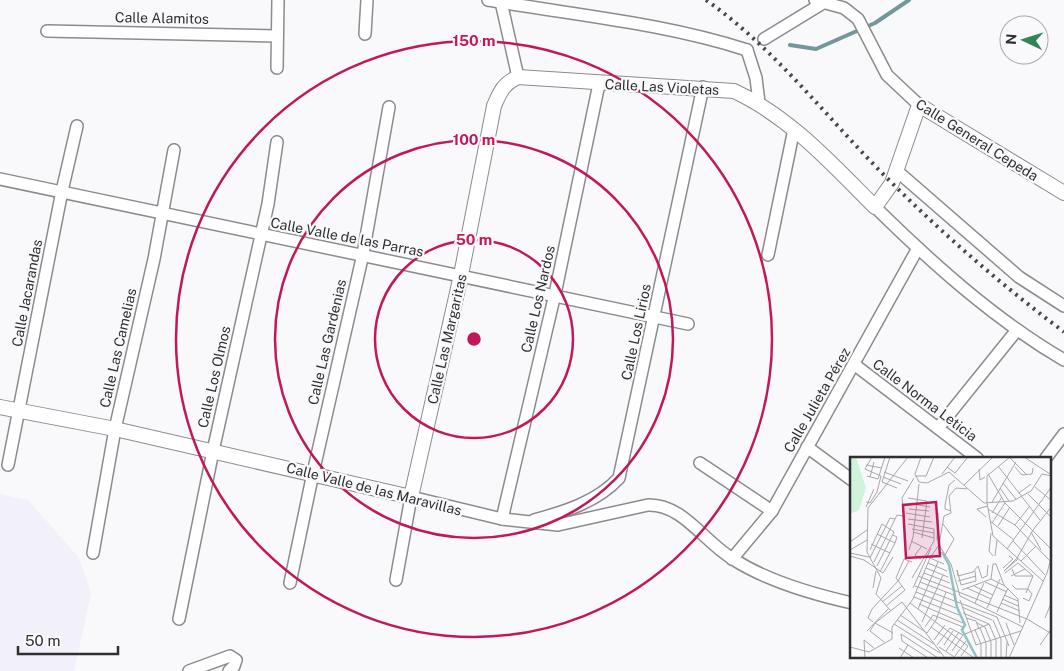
<svg xmlns="http://www.w3.org/2000/svg" width="1064" height="671" font-family="'Public Sans',sans-serif">
<style>
.built{fill:#f1f0fb}
.lines{fill:none;stroke-linecap:round;stroke-linejoin:round}
.stream{stroke:#74979b;stroke-width:4}
.minor-casing{stroke:#8c8c8f;stroke-width:14}
.tertiary-casing{stroke:#8c8c8f;stroke-width:16}
.minor{stroke:#fff;stroke-width:11}
.tertiary{stroke:#fff;stroke-width:14}
.rail{stroke:#474749;stroke-width:4;stroke-dasharray:2.5 5;stroke-linecap:butt}
.ring{fill:none;stroke:#c2185b;stroke-width:2.5}
.labels{text-anchor:middle;stroke-width:4.5;stroke-linejoin:round;paint-order:stroke}
.street-label{font-size:14px;fill:#2f2f31;stroke:#f9f9fc}
.inset-river{fill:none;stroke:#91c4c8;stroke-width:2.5}
.inset-road{fill:none;stroke:#a8a8ab;stroke-width:1}
.view{fill:#c2185b;fill-opacity:0.15;stroke:#c2185b;stroke-width:2.5}
.inset-edge{fill:none;stroke:#2f2f31;stroke-width:2.5}
.centre{fill:#c2185b;stroke:#f9f9fc;stroke-width:2.5}
.ring-label{font-size:15px;text-anchor:middle;font-weight:bold;fill:#c2185b;stroke:#f9f9fc;stroke-width:4.5;stroke-linejoin:round;paint-order:stroke}
</style>
<rect width="100%" height="100%" fill="#f9f9fc"/>
<path class="built" d="M0,494L28,500L79,558L91,593L74,671H0Z"/>
<g class="lines">
<path class="stream" d="M790,45L816,49L875,23L909,0"/>
<g class="minor-casing">
<g id="minor">
<path d="M488,0C574,15 664,23 747,50"/>
<path d="M815,0L844,8L858,19L887,75L919,105"/>
<path d="M501,2L518,77"/>
<path d="M47,31L277,36"/>
<path d="M365,34L367,0"/>
<path d="M764,39L823,3"/>
<path d="M747,50L756,78L759,103"/>
<path d="M277,68L278,0"/>
<path d="M897,171L1019,277L1064,306"/>
<path d="M0,179L688,324"/>
<path d="M875,207C932,263 994,319 1064,360"/>
<path d="M768,255L794,129"/>
<path d="M855,365L977,458"/>
<path d="M938,428L1017,330"/>
<path d="M807,447L852,480"/>
<path d="M1046,458L1064,434"/>
<path d="M700,463L772,511"/>
<path d="M8,465L62,191L77,126"/>
<path d="M502,519L555,294L599,84"/>
<path d="M534,520C564,512 597,502 619,478L703,87"/>
<path d="M93,553L115,429L154,259L174,150"/>
<path d="M732,559L772,511L918,248"/>
<path d="M396,580L411,497L502,519L558,525L648,505C683,504 704,542 733,559C767,581 812,594 852,603"/>
<path d="M290,583L313,473L363,254L389,107"/>
<path d="M179,619L213,451L268,204L277,142"/>
<path d="M189,671L230,656L236,660L234,666L229,671"/>
</g>
</g>
<g class="tertiary-casing">
<path id="tertiary" d="M0,407L115,429L411,497L461,275L494,106C500,92 503,84 518,77L734,91C790,117 832,164 875,207L892,183L919,105L1064,193"/>
</g>
<use href="#minor" class="minor"/>
<use href="#tertiary" class="tertiary"/>
<path class="rail" d="M706,0C777,50 830,122 892,183C946,237 1003,286 1064,332"/>
</g>
<g class="ring">
<circle cx="474" cy="339" r="99"/>
<circle cx="474" cy="339" r="199"/>
<circle cx="474" cy="339" r="298"/>
</g>
<g class="labels">
<g class="street-label">
<text transform="translate(162 18) rotate(1)" y="5">Calle Alamitos</text>
<text transform="translate(662 87) rotate(3)" y="5">Calle Las Violetas</text>
<text transform="translate(977 140) rotate(32)" y="5">Calle General Cepeda</text>
<text transform="translate(347 237) rotate(11)" y="5">Calle Valle de las Parras</text>
<text transform="translate(27 293) rotate(-79)" y="5">Calle Jacarandas</text>
<text transform="translate(538 299) rotate(-77)" y="5">Calle Los Nardos</text>
<text transform="translate(636 332) rotate(-78)" y="5">Calle Los Lirios</text>
<text transform="translate(447 339) rotate(-77)" y="5">Calle Las Margaritas</text>
<text transform="translate(327 342) rotate(-77)" y="5">Calle Las Gardenias</text>
<text transform="translate(118 348) rotate(-77)" y="5">Calle Las Camelias</text>
<text transform="translate(214 377) rotate(-77)" y="5">Calle Los Olmos</text>
<text transform="translate(817 400) rotate(-60)" y="5">Calle Julieta Pérez</text>
<text transform="translate(925 400) rotate(37)" y="5">Calle Norma Leticia</text>
<text transform="translate(374 489) rotate(14)" y="5">Calle Valle de las Maravillas</text>
</g>
</g>
<g transform="translate(850 457)">
<rect width="201" height="201" fill="#f9f9fc"/>
<path d="M0,0H6L16,31L9,53L0,57Z" fill="#d0f3db"/>
<path class="inset-river" d="M92,95L99,108L107,150L115,168L112,173L127,201"/>
<path class="inset-road" d="M40,0L32,25L47,31M71,0L65,17L69,25L77,26L99,15L134,46L163,44L181,34L192,17L202,19M174,0L200,17M160,1L176,17M16,8L32,11M148,9L190,63M97,10L105,16L118,0M165,10L172,18L182,17L183,11M129,12L130,23L135,20M34,15L58,24M92,17L105,0M138,17L155,46L202,93M17,19L28,22L35,0M65,19H76L84,0M20,20L24,5M33,20L51,27M153,26L166,42M114,28L143,0M185,30L202,44M150,31L159,44M169,36L181,27M178,37L202,61M58,41L77,44L72,81M16,45L20,46L27,35L31,19L15,12L22,0M142,45L166,5M137,46V19L160,0M137,46L143,79L193,124M63,47L80,50M16,50L24,32M59,52L79,54M138,52L165,68L200,104M101,54L95,52V48L99,28L105,23M56,56L80,60M142,56L152,40M54,59L52,41L64,21M136,60L127,52L138,49M58,62L82,65M140,64L164,83M142,66L155,46M58,67L84,72M93,67L104,82L95,98M165,68L179,50M148,69L160,50M62,72L84,76M63,75L84,81M181,75L191,93M141,76L139,94L143,99M27,77L45,86M87,83L88,56M61,84L77,92M163,84L195,118M0,85L17,73M21,87L40,96M89,88L101,107L110,139L173,170M71,90L65,98L71,102M157,92L202,29M0,93L17,83M20,93L32,67L44,75L27,109M59,93L63,80L69,27M0,96L19,100M0,99L14,103L33,116M145,99L147,83M20,101L40,61L45,62M80,101L94,107M167,101L183,73L202,49M167,101L154,114L168,102M171,104L186,89M24,105L47,58L53,59M78,106L97,114M128,109L132,121L137,119L138,108M76,111L98,120M153,111L163,102L159,99M162,112L165,119H183M30,115L45,86L47,80L43,78M33,116L43,100M74,116L100,126M155,116L168,106L183,119M68,119L177,162L202,177M108,119L107,113L111,128L126,124L125,114M108,119L123,115L128,109M161,119L175,112M62,121L84,84V72M141,122L143,107H146L154,128L168,142L170,166M141,122L155,129M108,124L126,119M70,125L104,138L105,143M135,125L157,135M162,128L166,132H178L182,137L179,144L173,141M65,129L147,160M124,129L143,138M23,131L26,114M63,131L81,91M117,131L141,142M112,133L141,122M66,135L106,151M176,136L183,119M154,138L168,144M64,140L109,158M152,142L168,149M110,143L126,188L171,174M32,145L52,129M52,145L95,201M60,146L118,189L111,199M125,146L134,126M151,146L170,154M69,147L113,166M36,149L55,133L46,121L54,102L62,105M112,150L142,163M137,151L150,122M68,152L88,105M40,153L26,137L31,121L17,95L18,51L58,0M147,155L158,131M113,156L139,167L146,183V201M50,158L77,176L86,163L96,135M147,160L159,189M116,161L126,164L129,172M195,161L202,144M47,163L84,187M143,163L151,182V201M23,165L18,161L22,152L48,124L59,104M72,165L93,118M25,166L43,176M127,166L135,170L141,185V201M156,166L164,188M44,167L90,196M75,170L83,158L113,170M81,170L124,201M130,171L136,186V201M125,173L131,187V201M17,174L38,152M51,177L88,201M51,177L52,184L78,201M115,177L139,167M84,183L95,168M34,185L20,174L25,166L52,145M87,188L100,171L113,178L102,194M94,188L103,174M190,188L202,171M0,190L19,195L42,182V170L63,142L80,101L89,88L94,59L101,56L99,39L106,31L117,32M89,190L106,201M49,191L64,201M96,194L109,175M105,199L116,184M15,201L14,183L24,191M50,201L58,188M156,201L157,185M159,201L197,116L202,98"/>
<path class="view" d="M86,45L90,99L56,101L53,48Z"/>
<rect width="201" height="201" class="inset-edge"/>
</g>
<circle cx="474" cy="339" r="8" class="centre"/>
<g class="ring-label">
<text x="474" y="46">150 m</text>
<text x="474" y="145">100 m</text>
<text x="474" y="245">50 m</text>
</g>
<g transform="translate(1024 40) rotate(274)"><circle r="24" fill="#f9f9fc" stroke="#a8a8ab"/>
<path d="M0-4L9 19L0 12L-9 19Z" fill="#328556"/>
<text y="-8" font-size="14" font-weight="bold" text-anchor="middle" fill="#2f2f31">N</text>
</g>
<path d="M18 646v8h100v-8" fill="none" stroke="#2f2f31" stroke-width="2.5"/>
<text x="25" y="646" font-size="15" fill="#2f2f31" stroke="#f9f9fc" stroke-width="4" paint-order="stroke">50 m</text>
</svg>
